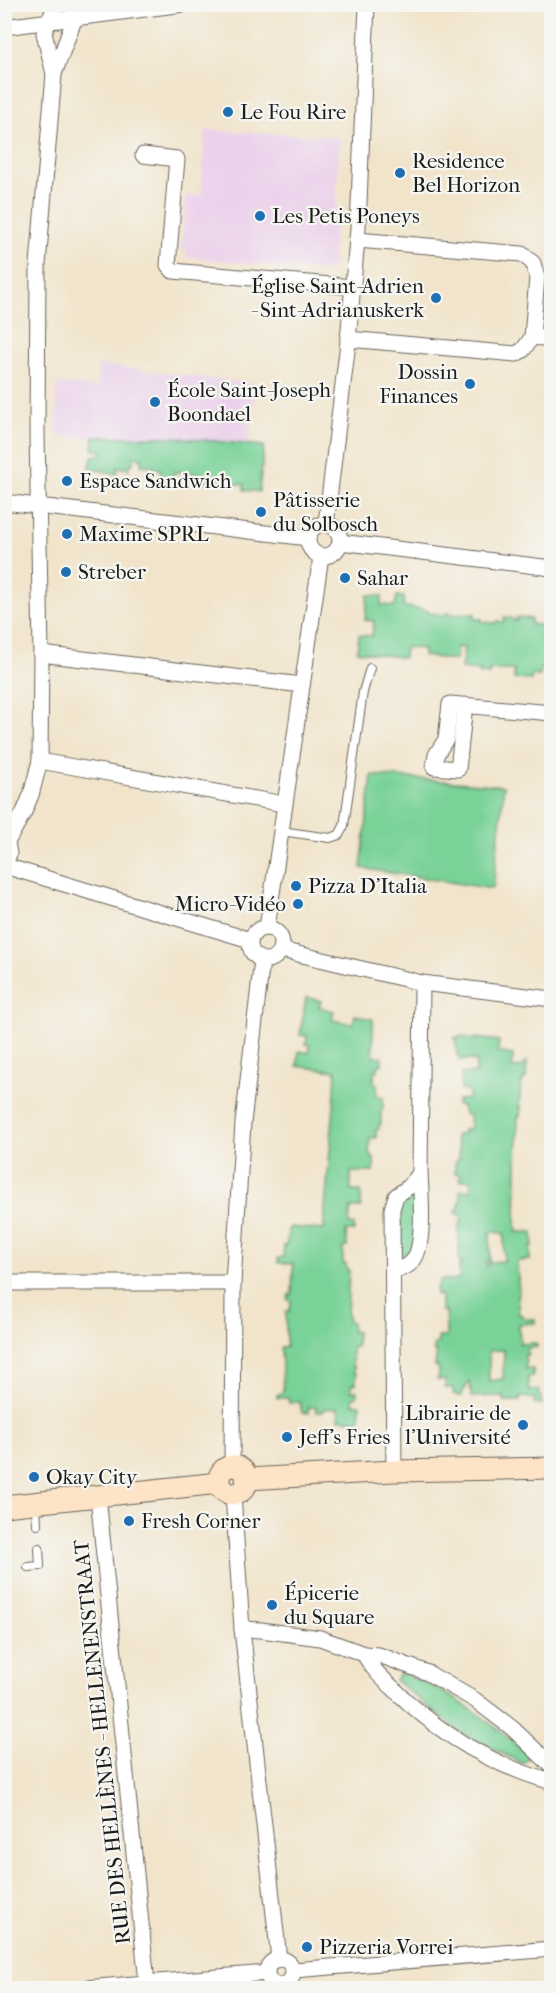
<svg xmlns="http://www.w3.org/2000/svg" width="556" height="1993" font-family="'IM FELL French Canon',serif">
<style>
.built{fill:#ebd1eb}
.green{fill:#79d298;stroke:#4a775a;stroke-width:1.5;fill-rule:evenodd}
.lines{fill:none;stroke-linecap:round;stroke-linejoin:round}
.lane-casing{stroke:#676259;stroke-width:10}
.street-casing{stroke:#676259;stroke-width:17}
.secondary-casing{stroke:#676259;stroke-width:23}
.lane{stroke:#fff;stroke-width:8}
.street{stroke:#fff;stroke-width:15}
.secondary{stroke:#fee4c6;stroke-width:21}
.poi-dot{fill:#1f6fb2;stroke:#f6f6f2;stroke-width:2}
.labels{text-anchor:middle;stroke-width:4.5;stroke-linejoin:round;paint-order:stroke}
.poi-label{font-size:21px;fill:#1c1c1c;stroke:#f6f6f2;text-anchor:start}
.street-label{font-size:21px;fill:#1c1c1c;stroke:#f6f6f2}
</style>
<rect width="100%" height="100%" fill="#f6f6f2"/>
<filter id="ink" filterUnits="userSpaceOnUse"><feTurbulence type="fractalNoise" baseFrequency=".0167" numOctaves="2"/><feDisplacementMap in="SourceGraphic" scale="12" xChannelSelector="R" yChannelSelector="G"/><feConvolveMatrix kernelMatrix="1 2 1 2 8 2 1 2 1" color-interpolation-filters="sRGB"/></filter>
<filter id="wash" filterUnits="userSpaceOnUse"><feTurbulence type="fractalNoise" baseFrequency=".008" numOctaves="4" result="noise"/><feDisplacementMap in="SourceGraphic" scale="24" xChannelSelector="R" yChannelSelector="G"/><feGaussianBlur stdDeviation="1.35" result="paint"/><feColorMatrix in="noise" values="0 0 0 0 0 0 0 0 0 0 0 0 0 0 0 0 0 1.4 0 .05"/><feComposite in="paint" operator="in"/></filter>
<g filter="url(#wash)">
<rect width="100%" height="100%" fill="#f1e4cb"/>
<g class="built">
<path d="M205,130L340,137L332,268L326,272L186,257L187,250L181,249L186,195L201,196Z"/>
<path d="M99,365L257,384L248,444L172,437H57L56,383L97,387Z"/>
</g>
<g class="green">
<path d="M94,437H172L264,446L259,492L244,490V484H224V479L215,478L214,484L207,483L208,479L201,478V474L174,472L172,484L159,482L161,469H154V466L141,465L142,458L134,457L133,464H130L129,469L118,467L117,474L90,468L92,456L101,455V450H93Z"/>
<path d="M368,595L382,596L381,605L395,606L397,596L404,597L403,606L429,611V613L445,615L446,613L461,615V613L475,614V619H482V622L496,623L497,621L504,622V617L514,619V621H517V617L531,619V624L551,627V655L549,668H541L540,676L532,675L531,680L514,679V670H490L489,675L480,674V671L461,669L464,648L457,647L456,660L423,656V649L405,647L404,658L357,651L359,635L372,636L374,621L365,620Z"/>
<path d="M372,775L504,786L493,889L361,868Z"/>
<path d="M306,997L321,1001L319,1007L334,1011L332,1020L353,1024L355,1015L373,1019V1056L382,1057V1065H378V1071H374V1083L377,1084V1096L383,1097V1109L381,1110V1124H379V1129L376,1130V1138H370L369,1153H371V1157H374V1172H351V1191H361V1208H351L349,1224L354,1225V1231H346L347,1247L343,1248V1264H346V1269L349,1270L347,1317H348V1322H352V1332H357L356,1347H352V1366L354,1367V1373H356V1384H351V1391H357V1396L353,1397V1404H360V1420L339,1419L338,1408L323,1409V1412H316V1407L308,1408V1413H302L300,1402L289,1403L288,1398H277V1395L283,1392L281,1347H286V1311H290L291,1301L288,1300L289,1294H292L293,1264L278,1263V1258L283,1257L284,1245L287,1244L288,1230L290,1227L324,1230C326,1177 334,1124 336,1071L297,1066L299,1051L309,1053L310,1045L306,1044L307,1036L300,1035Z"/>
<path d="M460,1036L476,1040L477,1038L499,1041L498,1052L513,1055L512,1067L520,1068L527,1061L526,1079H523V1083H521L519,1107H521L520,1116H518L516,1224L517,1232H533V1247H530V1260L517,1261L519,1294L517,1295L519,1315H522L525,1319H535V1323L519,1324L520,1344L536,1343L537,1347L527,1348L528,1355H525L526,1369H533V1376L528,1377L529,1391L539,1390L542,1404L534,1403V1398L520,1397V1401H504V1396L471,1397L470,1381L465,1387L466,1388L462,1392V1396H457L456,1394H453V1388H445V1380H437L439,1374L438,1366H435L437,1352H434V1344L438,1343V1337H446V1311H441V1295H436V1287L439,1286L440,1280L459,1279V1265H462V1262L459,1261V1223L462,1222V1215L456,1214V1210H459V1202H461L460,1191L471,1190V1180H460V1174L455,1173V1161L459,1160L458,1143L456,1142V1135H463V1130L470,1129L469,1115L464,1114L462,1106L457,1105V1100L469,1099V1091L461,1090V1074L476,1073V1060H459V1055H457L455,1037L459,1038ZM490,1232L504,1233V1261L489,1262V1265L486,1266V1261H490ZM504,1350L503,1379L489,1381V1351Z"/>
<path d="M412,1194L415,1195L416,1249L408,1258L402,1257L400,1254V1203L402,1198Z"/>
<path d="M401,1673C450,1690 491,1722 530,1756L523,1764L458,1731L395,1680Z"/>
</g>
</g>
<g filter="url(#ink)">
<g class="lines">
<g class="lane-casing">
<g id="lane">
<path d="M281,831L330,838L339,835L344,826L363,692L370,668"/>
<path d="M36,1505L37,1525"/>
<path d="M28,1567L40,1566L39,1548"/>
</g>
</g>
<g class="street-casing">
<g id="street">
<path d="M4,27L184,4"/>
<path d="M54,74L44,33L56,4"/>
<path d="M143,155L177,159L168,265L173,271L353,287"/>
<path d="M532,337L552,339"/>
<path d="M348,339L516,354L523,350L532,337L537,277L533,263L522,254L357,240"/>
<path d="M4,502L308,538"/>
<circle cx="324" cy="540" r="16"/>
<path d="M326,524L347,351L358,228L367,4"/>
<path d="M340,542L552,568"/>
<path d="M41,654L302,685"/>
<path d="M465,705L458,769L434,767L436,755L446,739L450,704L552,713"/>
<path d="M40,761L284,804"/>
<path d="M5,866L250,940"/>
<path d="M4,869L9,854L7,842L24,812L31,795L40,761L41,654L37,432L38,264L54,74L80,4"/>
<circle cx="266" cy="944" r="16"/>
<path d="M267,928L321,556"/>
<path d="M281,950L422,983L552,999"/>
<path d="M393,1271C402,1268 409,1267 414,1259C425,1244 421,1193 420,1173L422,983"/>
<path d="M4,1283H233"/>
<path d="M232,1467L233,1283L243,1123L262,960"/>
<path d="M394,1471L392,1209L396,1196L410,1186L420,1173"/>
<path d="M233,1494L242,1629L279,1959"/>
<path d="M98,1496L147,1983"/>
<path d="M242,1629L261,1630L320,1638L364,1654L379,1655L428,1673L475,1700L512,1728L552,1766"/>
<path d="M364,1654C372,1669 382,1678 394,1689C438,1733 491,1765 552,1782"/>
<circle cx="280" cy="1972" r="13"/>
<path d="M294,1970L552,1949"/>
<path d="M86,1988L267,1973"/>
</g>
</g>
<g class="secondary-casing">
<g id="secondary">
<circle cx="233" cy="1480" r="14"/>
<path d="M246,1479L394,1471L552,1468"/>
<path d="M4,1506L219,1483"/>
</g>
</g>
<use href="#lane" class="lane"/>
<use href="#street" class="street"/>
<use href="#secondary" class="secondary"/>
</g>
</g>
<g class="poi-dot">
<circle cx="228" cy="112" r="6"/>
<circle cx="400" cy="173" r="6"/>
<circle cx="260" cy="216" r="6"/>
<circle cx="436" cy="298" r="6"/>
<circle cx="470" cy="384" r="6"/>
<circle cx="155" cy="402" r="6"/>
<circle cx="67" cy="481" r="6"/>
<circle cx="261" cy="512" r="6"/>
<circle cx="67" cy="534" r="6"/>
<circle cx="66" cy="572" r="6"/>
<circle cx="345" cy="578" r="6"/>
<circle cx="296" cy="886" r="6"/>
<circle cx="298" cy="904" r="6"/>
<circle cx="523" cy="1425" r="6"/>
<circle cx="287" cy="1437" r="6"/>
<circle cx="34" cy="1477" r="6"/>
<circle cx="129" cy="1521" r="6"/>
<circle cx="272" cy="1605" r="6"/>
<circle cx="307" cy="1947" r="6"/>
</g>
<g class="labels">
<g class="poi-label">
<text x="240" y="119">Le Fou Rire</text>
<text x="412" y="168">Residence<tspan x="412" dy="24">Bel Horizon</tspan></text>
<text x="272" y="223">Les Petis Poneys</text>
<text x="424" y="293" text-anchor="end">Église Saint-Adrien<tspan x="424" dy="24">- Sint-Adrianuskerk</tspan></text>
<text x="458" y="379" text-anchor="end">Dossin<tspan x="458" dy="24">Finances</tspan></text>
<text x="167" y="397">École Saint-Joseph<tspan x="167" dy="24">Boondael</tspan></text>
<text x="79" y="488">Espace Sandwich</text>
<text x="273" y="507">Pâtisserie<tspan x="273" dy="24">du Solbosch</tspan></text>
<text x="79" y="541">Maxime SPRL</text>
<text x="78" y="579">Streber</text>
<text x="357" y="585">Sahar</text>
<text x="308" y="893">Pizza D’Italia</text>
<text x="286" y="911" text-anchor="end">Micro-Vidéo</text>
<text x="511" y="1420" text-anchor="end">Librairie de<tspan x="511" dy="24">l'Université</tspan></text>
<text x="299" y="1444">Jeff's Fries</text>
<text x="46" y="1484">Okay City</text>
<text x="141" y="1528">Fresh Corner</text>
<text x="284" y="1600">Épicerie<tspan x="284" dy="24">du Square</tspan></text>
<text x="319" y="1954">Pizzeria Vorrei</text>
</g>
<g class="street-label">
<text transform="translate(102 1742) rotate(-96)" y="7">RUE DES HELLÈNES - HELLENENSTRAAT</text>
</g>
</g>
<rect width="556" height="1993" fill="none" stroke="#f6f6f2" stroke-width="24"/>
</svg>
